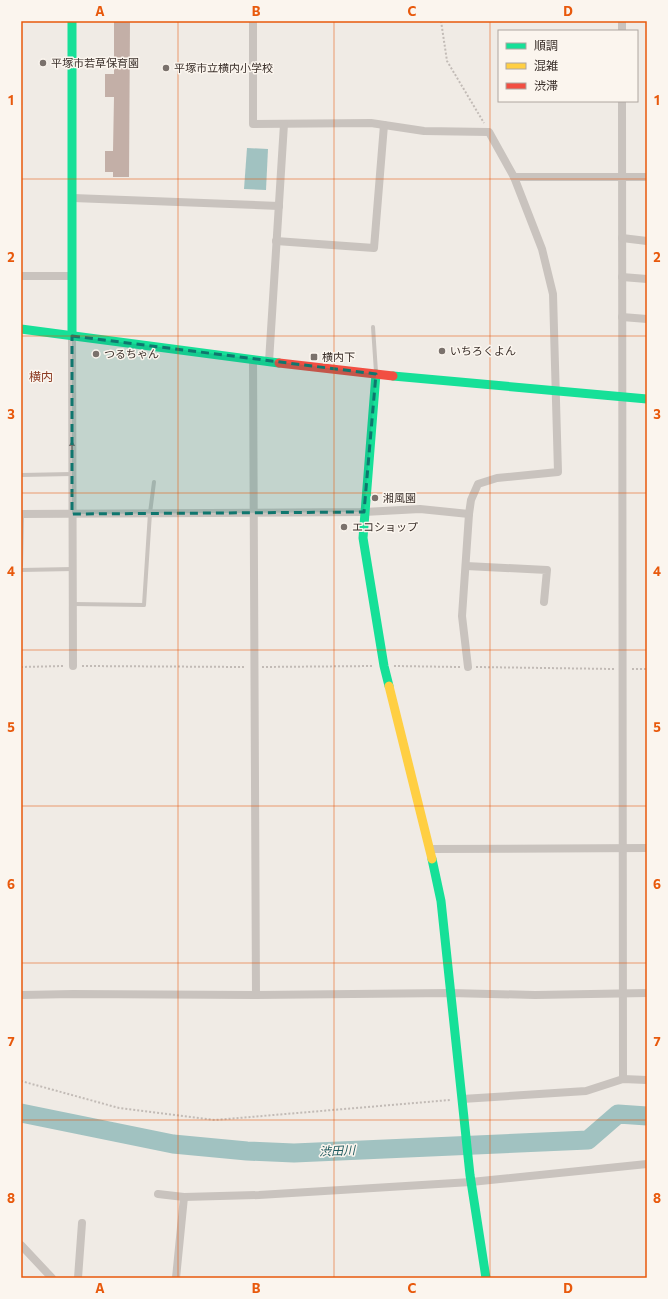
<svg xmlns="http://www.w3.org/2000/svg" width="668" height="1299" font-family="Commissioner,'Noto Sans JP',sans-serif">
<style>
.water{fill:#a1c2c1}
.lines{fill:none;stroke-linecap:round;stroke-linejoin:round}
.river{stroke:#a1c2c1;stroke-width:19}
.building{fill:#c3afa7}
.path{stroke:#c2bbb6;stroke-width:2;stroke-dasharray:2 2;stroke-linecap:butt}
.lane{stroke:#c9c3be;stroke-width:4}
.street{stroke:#c9c3be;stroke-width:8}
.fast{stroke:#16e098;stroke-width:9}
.slow{stroke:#ffcf43;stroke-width:9}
.jam{stroke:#f24e42;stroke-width:9}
.oneway{fill:#7b726d}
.marked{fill:#0f766e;fill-opacity:0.2;stroke:#0f766e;stroke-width:3;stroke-dasharray:8 5;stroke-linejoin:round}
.grid{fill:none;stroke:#e8590c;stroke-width:1;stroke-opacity:0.55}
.poi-dot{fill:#7a716c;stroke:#fbf5ee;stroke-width:1.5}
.labels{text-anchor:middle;stroke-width:3;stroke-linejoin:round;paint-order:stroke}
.poi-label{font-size:11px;fill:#3b302b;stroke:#fbf5ee;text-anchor:start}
.neighbourhood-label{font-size:12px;fill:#8c3b22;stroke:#fbf5ee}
.water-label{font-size:12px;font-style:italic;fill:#1f5a5e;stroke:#fbf5ee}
.neatline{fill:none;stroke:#e8590c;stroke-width:1.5}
.grid-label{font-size:13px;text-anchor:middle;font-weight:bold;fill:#e8590c}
</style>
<rect width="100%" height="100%" fill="#f0ebe5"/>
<path class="water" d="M247,148L268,149L266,190L244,189Z"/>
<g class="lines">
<path class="river" d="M21,1113L173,1144L247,1151L294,1153L588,1140L618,1114L647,1116"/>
</g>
<path class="building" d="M114,21H130L129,177H113V172H105V151H113L114,97H105V74H114Z"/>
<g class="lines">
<g class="path">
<path d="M441,21L447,61L484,123"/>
<path d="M82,666L246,667"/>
<path d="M394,666L460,667"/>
<path d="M21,667L64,666"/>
<path d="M262,667L374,666"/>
<path d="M476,667L614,669"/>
<path d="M632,669H647"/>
<path d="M21,1081L119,1108L215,1120L450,1100"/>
</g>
<g class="lane">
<path d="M373,327L376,372"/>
<path d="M21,475L72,474"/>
<path d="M21,566L22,514"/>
<path d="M21,570L73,569"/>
<path d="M74,604L144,605L150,513L154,482"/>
</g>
<g class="street">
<path d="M253,21V124L371,123L424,131L489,132L514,177H647"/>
<path d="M622,31V21"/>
<path d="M622,101L623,1079"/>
<path d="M73,198L279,206"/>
<path d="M622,238L647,241"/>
<path d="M276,241L374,248L384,125"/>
<path d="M21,276H72"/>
<path d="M622,277L647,279"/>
<path d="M622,317L647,319"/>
<path d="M72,336L73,666"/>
<path d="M253,360L256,995"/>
<path d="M269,362L284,124"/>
<path d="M21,514L364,512L420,509L469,514"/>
<path d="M466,566L547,570L544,602"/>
<path d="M468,667L462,616L469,514L471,500L478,484L497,478L558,472L553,294L542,249L514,177"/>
<path d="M430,849L647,848"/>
<path d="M21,995L73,994L256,995L450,993L535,995L647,993"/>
<path d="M462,1099L586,1091L623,1079L647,1080"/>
<path d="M158,1194L184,1197L259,1195L471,1182L647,1164"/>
<path d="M21,1245L52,1278"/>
<path d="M78,1278L82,1223"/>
<path d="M176,1278L184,1197"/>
</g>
<g class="fast">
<path d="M72,21V336"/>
<path d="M21,329L279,363"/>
<path d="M376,374L363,538L384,666L389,686"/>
<path d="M393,376L647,399"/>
<path d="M432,859L441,901L470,1175L486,1278"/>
</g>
<path class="slow" d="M389,686L432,859"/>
<path class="jam" d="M279,363L393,376"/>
</g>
<defs><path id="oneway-solid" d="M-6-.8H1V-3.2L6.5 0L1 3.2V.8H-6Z"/></defs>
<use class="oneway" href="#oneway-solid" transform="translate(72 447) rotate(-90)"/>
<path class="marked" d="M72,336L376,374L364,512L72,514Z"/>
<path class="grid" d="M178,21V1278M334,21V1278M490,21V1278M21,179H647M21,336H647M21,493H647M21,650H647M21,806H647M21,963H647M21,1120H647"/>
<g class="poi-dot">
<circle cx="43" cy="63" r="4"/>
<circle cx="166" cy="68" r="4"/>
<circle cx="442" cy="351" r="4"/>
<circle cx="96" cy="354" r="4"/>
<rect x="310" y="353" width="8" height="8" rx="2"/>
<circle cx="375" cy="498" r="4"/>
<circle cx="344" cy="527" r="4"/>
</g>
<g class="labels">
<g class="poi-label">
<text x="51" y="67">平塚市若草保育園</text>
<text x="174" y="72">平塚市立横内小学校</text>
<text x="450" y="355">いちろくよん</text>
<text x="104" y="358">つるちゃん</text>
<text x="322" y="361">横内下</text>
<text x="383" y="502">湘風園</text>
<text x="352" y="531">エコショップ</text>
</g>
<g class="neighbourhood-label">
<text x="41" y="381">横内</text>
</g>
<g class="water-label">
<text transform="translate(337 1151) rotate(-2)" y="4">渋田川</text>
</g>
</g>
<rect width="668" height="1299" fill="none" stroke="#fbf5ee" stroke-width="44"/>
<rect x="498" y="30" width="140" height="72" fill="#fbf5ee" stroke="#aea6a0"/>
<rect x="506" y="43" width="20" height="6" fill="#16e098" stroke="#aea6a0"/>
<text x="534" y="50" font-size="12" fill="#3b302b">順調</text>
<rect x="506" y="63" width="20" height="6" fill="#ffcf43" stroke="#aea6a0"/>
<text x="534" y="70" font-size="12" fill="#3b302b">混雑</text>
<rect x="506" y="83" width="20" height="6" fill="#f24e42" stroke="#aea6a0"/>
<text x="534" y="90" font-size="12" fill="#3b302b">渋滞</text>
<rect x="22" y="22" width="624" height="1255" class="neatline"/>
<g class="grid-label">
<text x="100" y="16">A</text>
<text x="256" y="16">B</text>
<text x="412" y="16">C</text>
<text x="568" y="16">D</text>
<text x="11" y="105">1</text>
<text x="657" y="105">1</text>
<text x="11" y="262">2</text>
<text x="657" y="262">2</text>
<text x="11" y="419">3</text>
<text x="657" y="419">3</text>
<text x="11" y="576">4</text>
<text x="657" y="576">4</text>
<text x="11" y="732">5</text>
<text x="657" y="732">5</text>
<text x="11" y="889">6</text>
<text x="657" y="889">6</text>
<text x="11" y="1046">7</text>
<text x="657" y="1046">7</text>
<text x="11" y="1203">8</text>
<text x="657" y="1203">8</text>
<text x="100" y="1293">A</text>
<text x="256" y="1293">B</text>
<text x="412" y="1293">C</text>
<text x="568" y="1293">D</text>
</g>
</svg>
